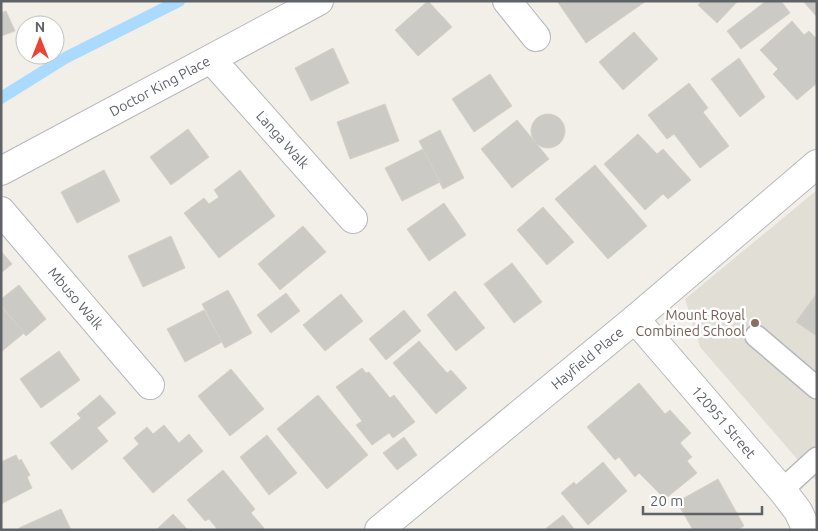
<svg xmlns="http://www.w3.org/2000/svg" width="818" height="531" font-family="Ubuntu,sans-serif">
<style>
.education{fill:#e1ded6}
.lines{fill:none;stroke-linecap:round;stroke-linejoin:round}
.stream{stroke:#aadaff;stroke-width:12}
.building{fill:#cccac5;stroke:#d6d1c6}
.service-casing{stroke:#b5b8bc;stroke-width:24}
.minor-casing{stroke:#b5b8bc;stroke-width:30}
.service{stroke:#fff;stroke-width:21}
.minor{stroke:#fff;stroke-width:28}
.education-dot{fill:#8d6e63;stroke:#fff;stroke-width:2}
.labels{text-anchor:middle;stroke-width:5;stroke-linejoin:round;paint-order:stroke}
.street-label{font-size:14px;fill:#5f6368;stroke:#fff}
.education-label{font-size:14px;fill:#785e54;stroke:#fff;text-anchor:end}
</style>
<rect width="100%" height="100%" fill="#f1efe8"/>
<path class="education" d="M817,190V482L700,347L685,299Z"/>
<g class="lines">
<path class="stream" d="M1,98L65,58L179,1"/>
</g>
<g class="building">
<path d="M428,1L452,27L418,56L395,30Z"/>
<path d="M557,1H646L586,43Z"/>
<path d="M702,1H738L717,23L698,5Z"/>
<path d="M766,1H781L790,13L741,49L727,31Z"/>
<path d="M803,1H817V17Z"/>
<path d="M6,11L15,31L1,36V13Z"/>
<path d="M792,21L804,35L809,31L817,39V83L797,100L773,74L778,69L760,50Z"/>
<path d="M634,32L658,59L623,90L599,62Z"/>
<path d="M333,48L349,83L311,101L295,68Z"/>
<path d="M739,58L765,97L740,117L711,79Z"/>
<path d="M490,74L512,106L474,132L452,99Z"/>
<path d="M689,83L708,108L703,112L729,146L700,168L674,134L667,139L648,115Z"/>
<path d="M385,104L399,141L350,159L337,122Z"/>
<circle cx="548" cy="131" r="17"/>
<path d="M517,120L549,159L512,188L481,149Z"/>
<path d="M188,129L209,157L171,185L150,157Z"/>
<path d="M440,130L464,178L443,189L419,141Z"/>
<path d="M638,134L657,154L663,149L691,180L668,199L663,194L645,210L604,164Z"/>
<path d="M423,149L440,182L402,201L385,168Z"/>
<path d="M595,165L647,226L608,259L555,199Z"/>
<path d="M104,170L120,201L77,223L61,192Z"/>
<path d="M240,170L275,216L219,258L184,213L204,198L209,204L219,197L214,190Z"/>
<path d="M444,203L466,235L429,261L407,229Z"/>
<path d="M543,207L574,242L547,265L517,230Z"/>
<path d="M303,226L326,252L280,290L258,264Z"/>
<path d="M171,236L185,268L143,287L128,256Z"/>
<path d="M1,251L12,264L1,273Z"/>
<path d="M512,263L542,302L514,323L484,284Z"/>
<path d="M19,285L46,319L26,336L1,305V299Z"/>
<path d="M228,290L252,333L225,348L202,304Z"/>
<path d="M455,291L485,328L456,351L427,315Z"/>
<path d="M286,293L300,311L271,333L257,315Z"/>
<path d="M817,293V336L796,322Z"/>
<path d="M341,294L363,321L325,351L303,325Z"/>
<path d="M1,306L24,333L1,352Z"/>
<path d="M204,310L222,342L185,362L167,329Z"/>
<path d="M404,310L421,331L386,360L369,339Z"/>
<path d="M419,341L447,373L451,370L467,388L436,414L393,363Z"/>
<path d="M59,351L80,380L41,408L20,379Z"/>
<path d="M362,368L366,373L369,372L390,398L394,395L415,422L393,438L389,433L372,445L356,425L362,421L336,387Z"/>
<path d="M231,369L264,409L230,436L198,396Z"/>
<path d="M639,383L665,414L670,410L691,433L680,443L692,457L687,461L697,473L665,499L639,473L635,477L619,457L615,460L587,427Z"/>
<path d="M100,395L116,413L97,428L108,441L72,470L50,443L81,418L77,414Z"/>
<path d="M318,395L368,455L327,489L277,429Z"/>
<path d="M164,425L179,443L189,434L203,451L153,493L123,458L139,444L134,438L147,427L153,434Z"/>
<path d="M267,435L297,473L269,495L240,457Z"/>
<path d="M404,437L417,455L397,470L383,453Z"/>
<path d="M16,455L19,461L21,459L30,475L27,477L32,488L1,504V462Z"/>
<path d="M603,462L627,491L588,525L561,493L574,482L576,485Z"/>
<path d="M223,470L255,509L251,513L264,528L262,530H218L209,519L205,521L187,500Z"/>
<path d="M718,479L744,526L737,530H693L677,502Z"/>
<path d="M61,509L71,530H19V528Z"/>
<path d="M173,514L188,530H156Z"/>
<path d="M563,515L575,530H544Z"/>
</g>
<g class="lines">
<g class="service-casing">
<g id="service">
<path d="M756,336L817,388"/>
<path d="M782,490L817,458"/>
</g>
</g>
<g class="minor-casing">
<g id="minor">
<path d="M507,1L536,37"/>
<path id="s1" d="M211,59L353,219"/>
<path id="s2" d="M1,171L319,1"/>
<path id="s3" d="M1,211L150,385"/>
<path id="s4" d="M635,319L782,490L798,511L807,530"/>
<path id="s5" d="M379,530L635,319L817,164"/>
</g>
</g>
<use href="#service" class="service"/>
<use href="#minor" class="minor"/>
</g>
<circle class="education-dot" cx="755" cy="323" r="5"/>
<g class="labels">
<g class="street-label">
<text dy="5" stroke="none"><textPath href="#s2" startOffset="180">Doctor King Place</textPath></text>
<text dy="5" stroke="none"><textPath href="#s1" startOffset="108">Langa Walk</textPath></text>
<text dy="5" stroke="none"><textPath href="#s3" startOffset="115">Mbuso Walk</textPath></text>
<text dy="5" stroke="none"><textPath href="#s5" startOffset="270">Hayfield Place</textPath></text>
<text dy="5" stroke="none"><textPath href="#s4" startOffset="136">120951 Street</textPath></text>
</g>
<g class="education-label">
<text x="745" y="320">Mount Royal<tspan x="745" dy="16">Combined School</tspan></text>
</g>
</g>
<rect width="818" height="531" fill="none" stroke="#5f6368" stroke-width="5"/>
<g transform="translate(40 40)"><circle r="24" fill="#ffffff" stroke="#bfc1c3"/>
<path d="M0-4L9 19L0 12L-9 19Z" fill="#ea4335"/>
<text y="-8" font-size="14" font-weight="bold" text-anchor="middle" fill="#5f6368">N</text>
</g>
<path d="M643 506v8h119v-8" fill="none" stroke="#5f6368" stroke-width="2.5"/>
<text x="650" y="506" font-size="15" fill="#5f6368" stroke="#ffffff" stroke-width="4" paint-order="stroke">20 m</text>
</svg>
